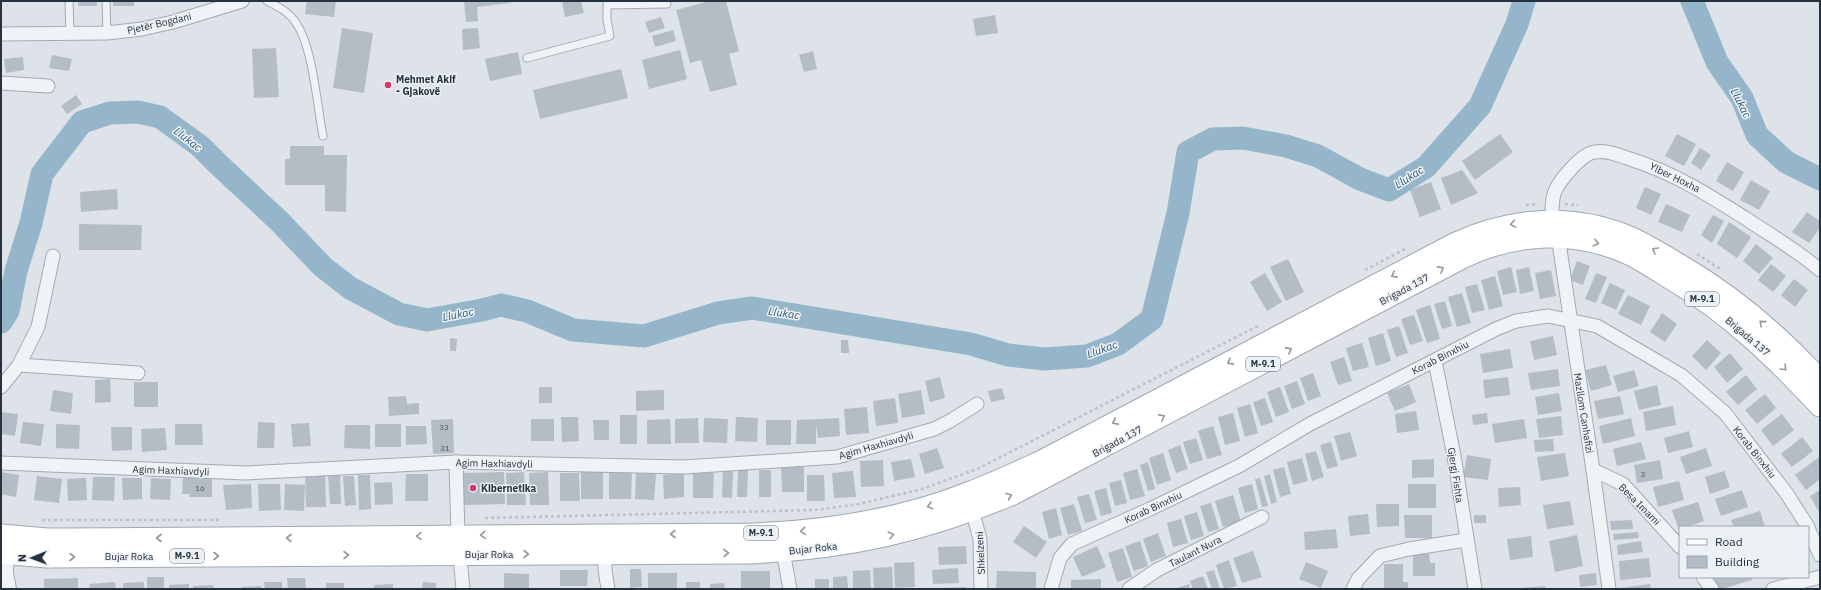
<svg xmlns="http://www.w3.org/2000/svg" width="1821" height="590" font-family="'IBM Plex Sans',sans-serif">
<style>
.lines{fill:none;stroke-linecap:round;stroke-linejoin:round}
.river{stroke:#95b6ca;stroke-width:23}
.building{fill:#b4bcc5}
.service-casing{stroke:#a2aab2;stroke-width:9}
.minor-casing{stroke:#a2aab2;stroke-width:15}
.tertiary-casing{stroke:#a2aab2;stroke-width:18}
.primary-casing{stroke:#9ca8b4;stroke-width:23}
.path{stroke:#bbc1c6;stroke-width:2.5;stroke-dasharray:3 3;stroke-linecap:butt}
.service{stroke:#f0f3f6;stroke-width:7}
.minor{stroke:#f0f3f6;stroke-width:13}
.tertiary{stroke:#f0f3f6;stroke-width:16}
.primary{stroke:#fff;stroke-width:21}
.oneway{stroke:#92989f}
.poi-dot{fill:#d53964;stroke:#ecf1f5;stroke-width:1.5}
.labels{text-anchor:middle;stroke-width:3;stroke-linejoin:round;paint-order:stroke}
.number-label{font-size:8px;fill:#4a5460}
.shield{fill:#ecf1f5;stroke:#616b76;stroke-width:1}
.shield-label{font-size:9px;font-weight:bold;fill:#26323f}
.street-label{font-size:10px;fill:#26323f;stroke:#ecf1f5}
.poi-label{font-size:10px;font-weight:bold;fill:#26323f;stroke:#ecf1f5;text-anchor:start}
.water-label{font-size:11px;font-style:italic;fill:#2e5675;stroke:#ecf1f5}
</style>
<rect width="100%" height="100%" fill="#dde3e8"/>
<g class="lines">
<g class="river">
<path d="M1692,1L1717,62L1742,98L1757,135L1786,162L1820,179"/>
<path d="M1,322L8,311L16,271L31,223L42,174L82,122L110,113L138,112L160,117L200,146L218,164L279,221L323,267L350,288L399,314L427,320L482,310L501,305L527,311L573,330L644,336L718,313L752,308L971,344L1008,355L1044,359L1087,356L1118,344L1152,319L1178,213L1188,152L1213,139L1243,138L1286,146L1318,156L1360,179L1389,190L1426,167L1480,106L1517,24L1524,1"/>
</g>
</g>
<g class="building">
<rect x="78" y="1" width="19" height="5"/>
<rect x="113" y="1" width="21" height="5"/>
<path d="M307,1H336L334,17L305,14Z"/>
<path d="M464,1H511V3L477,7L478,21L466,22Z"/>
<path d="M562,1H581L584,13L565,17Z"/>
<path d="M710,1H726L739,51L729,54L737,85L710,92L701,60L690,63L676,10Z"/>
<path d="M995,15L998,33L976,36L973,19Z"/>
<path d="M661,17L665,28L649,33L645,22Z"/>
<path d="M342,28L373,33L364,93L333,88Z"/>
<path d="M478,28L480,48L463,50L462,29Z"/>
<path d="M673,30L676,41L655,47L652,36Z"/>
<path d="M276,48L279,97L254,98L252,49Z"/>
<path d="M680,50L687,79L649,89L642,60Z"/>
<path d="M813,51L817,69L804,72L799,55Z"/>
<path d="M518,52L522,74L490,81L485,59Z"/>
<path d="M52,55L72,59L69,71L49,68Z"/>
<path d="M23,57L24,70L6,73L4,59Z"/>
<path d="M621,69L628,98L540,119L533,90Z"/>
<path d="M76,95L82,104L67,114L61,106Z"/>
<path d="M1500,134L1513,152L1475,180L1462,161Z"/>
<path d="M1677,134L1696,144L1684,166L1665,156Z"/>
<path d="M290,146H324V155H347L346,212L325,211V185H285V159H290Z"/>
<path d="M1700,148L1711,155L1701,170L1691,163Z"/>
<path d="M1727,162L1744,172L1733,191L1716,181Z"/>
<path d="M1462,170L1478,193L1451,205L1441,178Z"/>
<path d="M1751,180L1770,191L1759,210L1740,200Z"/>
<path d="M1431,182L1441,209L1420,217L1410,190Z"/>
<path d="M1645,187L1661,194L1651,215L1636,208Z"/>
<path d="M117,189L118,209L81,212L80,192Z"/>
<path d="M1666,204L1690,215L1682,232L1658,222Z"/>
<path d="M1807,212L1820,221V228L1809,243L1792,232Z"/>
<path d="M1713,215L1724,221L1712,243L1701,235Z"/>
<path d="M1729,222L1751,237L1737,258L1717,244Z"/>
<path d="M79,224L142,225L141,250H79Z"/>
<path d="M1756,244L1773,258L1759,274L1743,261Z"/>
<path d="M1288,259L1304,292L1286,301L1270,267Z"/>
<path d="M1577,261L1590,266L1583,285L1570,280Z"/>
<path d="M1771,264L1786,276L1773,292L1758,280Z"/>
<path d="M1511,267L1517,292L1503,295L1497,271Z"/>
<path d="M1529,267L1534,291L1520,294L1516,270Z"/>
<path d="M1551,270L1556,296L1540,299L1535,273Z"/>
<path d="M1265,273L1282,302L1267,311L1250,282Z"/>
<path d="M1596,273L1607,277L1596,303L1585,299Z"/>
<path d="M1495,276L1503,306L1489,310L1481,280Z"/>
<path d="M1794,279L1808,290L1795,307L1781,295Z"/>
<path d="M1610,283L1625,290L1616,310L1601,303Z"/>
<path d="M1477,284L1485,310L1472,313L1465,287Z"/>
<path d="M1462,293L1471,323L1457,327L1448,297Z"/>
<path d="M1628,295L1650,306L1641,325L1618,314Z"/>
<path d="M1445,301L1452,326L1442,329L1434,304Z"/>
<path d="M1430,305L1440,339L1427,343L1416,310Z"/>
<path d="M1662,313L1677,324L1665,342L1650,332Z"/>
<path d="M1414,315L1423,341L1410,345L1401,319Z"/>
<path d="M1399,326L1408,353L1396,357L1387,330Z"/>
<path d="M1383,333L1391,361L1376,366L1368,338Z"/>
<path d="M1553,336L1557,355L1534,360L1530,341Z"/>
<path d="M450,338L457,339L456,351H450Z"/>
<path d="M841,340H848L849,353H841Z"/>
<path d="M1707,340L1721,353L1706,370L1692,356Z"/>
<path d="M1362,343L1369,367L1353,371L1346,348Z"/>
<path d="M1510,349L1513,368L1483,373L1480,354Z"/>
<path d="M1730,353L1743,369L1727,383L1714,367Z"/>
<path d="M1344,357L1352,381L1338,385L1330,362Z"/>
<path d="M1606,365L1612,385L1591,391L1585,370Z"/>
<path d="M1558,369L1560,386L1531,390L1528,373Z"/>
<path d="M1634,370L1639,386L1618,392L1613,376Z"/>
<path d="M1313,373L1321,396L1308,401L1300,378Z"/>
<path d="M1746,375L1757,389L1738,405L1726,392Z"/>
<path d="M940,377L945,398L930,402L925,381Z"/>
<path d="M1508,377L1510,395L1485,398L1483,380Z"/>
<path d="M110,379L111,402L95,403V380Z"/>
<path d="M1297,381L1305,404L1292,409L1284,386Z"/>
<rect x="134" y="382" width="24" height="25"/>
<path d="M1409,384L1416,402L1395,411L1387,393Z"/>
<path d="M1657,385L1661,405L1639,410L1634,391Z"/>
<rect x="539" y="387" width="13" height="16"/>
<path d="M1280,387L1289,412L1276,417L1267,392Z"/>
<path d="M1002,388L1005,399L991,402L988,391Z"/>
<path d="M53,390L73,393L71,414L50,411Z"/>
<path d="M664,390V410L636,411V391Z"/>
<path d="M921,390L925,414L902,418L898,394Z"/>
<path d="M1559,393L1562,411L1538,415L1535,397Z"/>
<path d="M1765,394L1776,408L1757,424L1745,410Z"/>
<path d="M406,396L407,404L419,403V414L389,416L388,397Z"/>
<path d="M1620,396L1624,414L1598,419L1594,401Z"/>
<path d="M895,398L898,423L876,426L873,401Z"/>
<path d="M1265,398L1273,422L1261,426L1253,402Z"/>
<path d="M1250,404L1258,433L1245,437L1237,408Z"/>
<path d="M1673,406L1676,425L1646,431L1643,412Z"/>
<path d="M867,407L869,433L846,435L844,409Z"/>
<path d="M1416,411L1419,430L1397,433L1395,414Z"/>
<path d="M1,412L18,414L15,436L1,434Z"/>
<path d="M1233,413L1240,441L1225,445L1218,417Z"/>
<path d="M1487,413L1488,423L1473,425L1472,415Z"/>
<path d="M1782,414L1794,430L1773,446L1761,430Z"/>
<rect x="620" y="415" width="17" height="29"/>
<path d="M1561,416L1563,435L1539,438L1536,419Z"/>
<path d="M561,417H578L579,441L562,442Z"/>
<path d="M736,417L758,418L757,442L735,441Z"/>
<path d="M698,418L699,443H675V419Z"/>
<path d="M704,418L728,419L727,443L703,442Z"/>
<path d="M839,418L840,436L818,438L816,424V444H796L797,420Z"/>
<path d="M1631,418L1635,436L1603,444L1599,426Z"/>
<path d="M453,419L454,453L433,454L431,420Z"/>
<rect x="531" y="419" width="23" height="22"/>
<path d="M670,419L671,444H647V420Z"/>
<path d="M1524,419L1527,438L1495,443L1492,424Z"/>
<path d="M593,420H609V440H594Z"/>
<rect x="766" y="420" width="25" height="25"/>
<path d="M23,422L44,424L41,446L20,443Z"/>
<path d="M258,422L275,423L274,448H257Z"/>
<path d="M309,423L311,446L293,447L291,424Z"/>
<path d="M56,424L80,425L79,449L56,448Z"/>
<path d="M175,424H202L203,445H175Z"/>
<rect x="375" y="424" width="26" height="23"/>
<path d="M345,425H370V449L344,448Z"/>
<path d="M406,426H426L427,444L406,445Z"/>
<path d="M1213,426L1222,455L1207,459L1198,431Z"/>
<path d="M111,427H132V450L112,451Z"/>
<path d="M165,428L167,450L142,452L141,429Z"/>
<path d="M1689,431L1693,447L1668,453L1664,438Z"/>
<path d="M1350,432L1357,456L1341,461L1334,436Z"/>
<path d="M1802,437L1813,451L1792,467L1781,454Z"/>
<path d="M1196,438L1203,460L1190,464L1183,442Z"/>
<path d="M1553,439L1554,451L1535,452L1534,440Z"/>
<path d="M1331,442L1338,466L1327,469L1320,445Z"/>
<path d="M1641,442L1646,459L1617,466L1613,449Z"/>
<path d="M1180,445L1188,469L1176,473L1168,450Z"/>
<path d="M937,448L944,468L925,474L919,454Z"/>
<path d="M1706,448L1712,466L1686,474L1680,457Z"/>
<path d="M1316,451L1324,477L1312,481L1305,454Z"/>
<path d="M1163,453L1171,480L1157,485L1149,458Z"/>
<path d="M1565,453L1569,476L1541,481L1537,457Z"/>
<path d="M1467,455L1491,459L1488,480L1463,477Z"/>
<path d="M1819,457L1820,479L1806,490L1795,475Z"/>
<path d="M1302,458L1308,481L1293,485L1287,462Z"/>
<path d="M911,459L915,477L894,481L891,462Z"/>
<path d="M1434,459V477L1412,478V460Z"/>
<path d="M883,460L884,486L861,487L860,461Z"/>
<path d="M1660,460L1663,479L1637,483L1634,465Z"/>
<path d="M1148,462L1155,489L1148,491L1140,465Z"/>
<path d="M781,467H804V492H782Z"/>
<path d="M1284,467L1291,494L1280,497L1273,470Z"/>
<path d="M1137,469L1145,496L1130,500L1123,473Z"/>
<path d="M723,470L733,471L732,498L722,497Z"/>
<path d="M738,470H748L747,497H737Z"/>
<rect x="759" y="470" width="12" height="27"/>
<path d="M305,471H325L326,507H306Z"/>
<path d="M853,471L856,497L834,498L832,473Z"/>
<path d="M1724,471L1730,487L1710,494L1705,477Z"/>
<path d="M1,472L19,475L16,497L1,494Z"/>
<path d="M504,472L505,504L464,505L463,473Z"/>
<path d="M524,472L526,505H507L506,473Z"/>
<path d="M548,472L549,505H530L529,473Z"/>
<rect x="581" y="472" width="22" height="27"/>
<path d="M609,472H632L631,499H609Z"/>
<path d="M693,472L714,473L713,498H693Z"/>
<path d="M560,473H579L580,501H560Z"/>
<path d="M636,473L656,474L654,500L635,499Z"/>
<path d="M684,473V497L664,499L663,475Z"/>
<path d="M340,474L341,504H330L328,475Z"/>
<path d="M406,474H428V501H405Z"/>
<path d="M1270,474L1277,502L1271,504L1264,476Z"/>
<path d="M358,475H370L371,509L359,510Z"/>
<path d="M807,475H824L825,501H807Z"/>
<path d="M37,476L62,479L59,503L34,500Z"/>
<path d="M343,476H354L356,505L345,506Z"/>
<path d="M93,477H115L114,501L92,500Z"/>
<path d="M183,477L212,478V497H189L190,494H182Z"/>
<path d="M86,478L87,500L68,501L67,479Z"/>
<path d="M122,478H142V499L123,500Z"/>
<path d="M151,478L171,479L170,500L150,499Z"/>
<path d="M1260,478L1268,506L1262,507L1255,479Z"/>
<path d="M1121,480L1127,503L1115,506L1109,483Z"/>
<path d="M1679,481L1684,500L1658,507L1653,487Z"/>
<path d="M392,482L393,504L375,505L374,483Z"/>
<path d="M251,484L252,508L226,510L223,485Z"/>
<path d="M258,484H280L281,510L259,511Z"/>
<path d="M285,484L305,485L304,511L284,510Z"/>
<path d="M1252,484L1258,509L1245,513L1238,488Z"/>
<rect x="1408" y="484" width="28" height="24"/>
<path d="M1520,487L1521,505L1499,507L1498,488Z"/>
<path d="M1106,488L1112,513L1101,516L1094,491Z"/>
<path d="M1742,490L1748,507L1721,516L1715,499Z"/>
<path d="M1820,490V511L1819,512L1810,496Z"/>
<path d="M1089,494L1097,520L1085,523L1077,497Z"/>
<path d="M1233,495L1241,522L1223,527L1215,501Z"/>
<path d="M1570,501L1574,525L1547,529L1543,505Z"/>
<path d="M1698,502L1704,521L1687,527H1680L1679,530L1672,510Z"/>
<path d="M1211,503L1219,529L1208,532L1200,506Z"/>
<path d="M1074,504L1082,531L1068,535L1060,508Z"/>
<path d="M1376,504H1399V526L1377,527Z"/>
<path d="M1056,508L1062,535L1049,539L1042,512Z"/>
<path d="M1760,511L1765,527H1734L1731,520Z"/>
<path d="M1197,512L1204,536L1191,540L1184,516Z"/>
<path d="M1368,514L1370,534L1350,536L1348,516Z"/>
<path d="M1404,515H1432V538H1405Z"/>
<rect x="1474" y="515" width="12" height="8"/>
<path d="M1181,519L1188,543L1173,547L1167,523Z"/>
<path d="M1632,520L1633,529L1611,530L1610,521Z"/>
<path d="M1024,526L1047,542L1036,558L1013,542Z"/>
<path d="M1336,529L1338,548L1305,550L1304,532Z"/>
<path d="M1638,532L1639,538L1614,540L1613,534Z"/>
<path d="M1158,533L1166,556L1151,562L1143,539Z"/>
<path d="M1577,535L1583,566L1555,572L1549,541Z"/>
<path d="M1531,536L1533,557L1510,560L1507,539Z"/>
<path d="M1140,541L1148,566L1134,571L1125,546Z"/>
<path d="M1641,541L1643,552L1618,555L1617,545Z"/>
<path d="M966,546L967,564L939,565L938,547Z"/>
<path d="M1097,546L1106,567L1082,577L1073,557Z"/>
<path d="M1123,548L1132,577L1117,582L1108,553Z"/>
<path d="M1253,551L1262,577L1242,583L1233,558Z"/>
<path d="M1413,551H1429L1430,563H1435V576H1413Z"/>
<path d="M1649,558L1651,577L1620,580L1619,561Z"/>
<path d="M1229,560L1237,586L1224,589L1216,565Z"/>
<path d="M914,562L915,587L895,588L894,563Z"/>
<path d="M1306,562L1328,571L1321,588L1299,579Z"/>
<path d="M1384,564H1403V582H1408V588H1384Z"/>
<path d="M892,567L893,589H874L873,568Z"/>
<path d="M958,568L959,583L933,584L932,570Z"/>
<path d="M630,569H641L642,587L630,588Z"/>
<path d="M560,570H588L587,586H560Z"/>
<path d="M870,570L871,589H853V571Z"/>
<path d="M1214,570L1220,589H1212L1206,572Z"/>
<rect x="741" y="571" width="29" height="18"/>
<path d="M997,571L1036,572V589H996Z"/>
<path d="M504,573L529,574V589H504Z"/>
<rect x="648" y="573" width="29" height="16"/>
<path d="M1596,573L1597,585L1580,587L1579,575Z"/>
<path d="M847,576L848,589H833V577Z"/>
<path d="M1203,576L1208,589H1193L1190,581Z"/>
<rect x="147" y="577" width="17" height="12"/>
<path d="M1713,577H1751L1752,580L1722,589H1716Z"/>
<path d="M78,578V589H44V579Z"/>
<path d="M287,578H305L306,589H288Z"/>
<rect x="815" y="579" width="14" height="10"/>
<path d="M1101,579V589H1071V580Z"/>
<path d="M115,582L116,589H90L89,584Z"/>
<path d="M144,582V589H123V583Z"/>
<path d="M264,582H282V589H265Z"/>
<path d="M423,582L436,583V589H422Z"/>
<rect x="686" y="582" width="14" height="7"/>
<rect x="326" y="583" width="18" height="6"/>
<path d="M724,583L725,589H710V584Z"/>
<path d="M189,584V589H169V585Z"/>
<path d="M393,584V589H374V585Z"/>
<path d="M1189,584L1190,589H1174Z"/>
<path d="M1650,584L1651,589H1620V588Z"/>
<path d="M213,585L214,589H193V586Z"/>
<path d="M261,586V589H242V587Z"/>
<path d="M1545,586V589H1522V588Z"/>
<path d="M966,587V589H940V588Z"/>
</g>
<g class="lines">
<g class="service-casing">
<g id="service">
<path d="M69,1L70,33"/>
<path d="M106,1L107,33"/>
<path d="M267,1C279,7 289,12 296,23C313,47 317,106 323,136"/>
<path d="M608,5L667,4"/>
<path d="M527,58L610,36L607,20V1"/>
</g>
</g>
<g class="minor-casing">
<g id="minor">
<path d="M1,34L107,33L142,29L173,22L242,1"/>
<path d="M1,83L48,86"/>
<path d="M1552,221C1552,211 1551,201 1555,191C1560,180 1582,153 1595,152C1606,150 1619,155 1630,159C1674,173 1707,194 1745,218C1770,235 1797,250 1820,270"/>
<path d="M1558,236L1593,470L1609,589"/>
<path d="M1435,361L1454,456L1475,589"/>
<path d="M19,365L138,373"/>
<path d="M1,387L19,365L38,327L53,256"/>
<path d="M456,462L458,536L463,589"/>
<path d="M1,463L246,473L456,462L684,467L837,457L934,429L950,421L977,404"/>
<path d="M1593,470L1623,484L1680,547"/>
<path d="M970,503L980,539L981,589"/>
<path d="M1808,528L1820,555"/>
<path d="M783,551L790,589"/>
<path d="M605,554V570L608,589"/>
<path d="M1703,577L1712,589"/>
<path d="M1051,589L1060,558L1072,544L1150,509L1239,466L1310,424L1496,329L1516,321L1548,316L1597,326L1681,375L1725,413L1787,494L1808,527"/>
<path d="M1129,589L1157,570L1262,517"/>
<path d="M1353,589L1358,579L1380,556L1409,549L1466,540"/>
<path d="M1773,589L1820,577"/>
</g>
</g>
<g class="tertiary-casing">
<path id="tertiary" d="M6,543L5,573L8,589"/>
</g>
<g class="primary-casing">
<g id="primary">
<path d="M1,535L47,539H68L754,534C827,531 900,520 968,493C992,484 1015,473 1038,463L1454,244C1509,218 1570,213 1627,236C1646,244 1663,255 1680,265C1733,296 1779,335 1820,380"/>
<path d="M1,553L47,557L748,553C846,549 923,532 1013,494L1462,258C1516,232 1576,229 1631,255C1647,263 1661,273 1676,282C1731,315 1776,359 1820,406"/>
</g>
</g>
<g class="path">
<path d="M1565,204L1578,205"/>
<path d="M1526,205L1537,204"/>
<path d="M1697,254L1720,269"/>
<path d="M1365,270L1405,249"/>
<path d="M485,518L815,510L859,504L922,489L977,469L1260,325"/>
<path d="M42,520H219"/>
</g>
<use href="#service" class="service"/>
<use href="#minor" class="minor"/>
<use href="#tertiary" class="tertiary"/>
<use href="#primary" class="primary"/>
</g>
<defs><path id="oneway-chevron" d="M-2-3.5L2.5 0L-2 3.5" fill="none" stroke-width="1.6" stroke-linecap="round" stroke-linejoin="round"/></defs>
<g class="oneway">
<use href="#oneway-chevron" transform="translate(1513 224) rotate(170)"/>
<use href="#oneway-chevron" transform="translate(1596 243) rotate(15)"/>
<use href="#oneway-chevron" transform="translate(1655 250) rotate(-150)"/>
<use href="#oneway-chevron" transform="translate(1441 269) rotate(-29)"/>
<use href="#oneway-chevron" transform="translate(1394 275) rotate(153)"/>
<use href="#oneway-chevron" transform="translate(1762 323) rotate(-139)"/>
<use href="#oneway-chevron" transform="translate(1289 350) rotate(-28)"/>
<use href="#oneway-chevron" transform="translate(1230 362) rotate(152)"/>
<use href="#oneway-chevron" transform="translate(1784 368) rotate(46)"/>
<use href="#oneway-chevron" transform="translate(1162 417) rotate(-28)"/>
<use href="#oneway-chevron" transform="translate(1115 422) rotate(152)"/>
<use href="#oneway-chevron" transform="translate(1009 496) rotate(-23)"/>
<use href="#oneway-chevron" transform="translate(930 506) rotate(163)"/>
<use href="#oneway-chevron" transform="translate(803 531) rotate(175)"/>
<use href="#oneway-chevron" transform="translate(673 534) rotate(180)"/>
<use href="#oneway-chevron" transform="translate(483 535) rotate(178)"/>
<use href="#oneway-chevron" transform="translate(891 535) rotate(-14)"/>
<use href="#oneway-chevron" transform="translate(419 536) rotate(179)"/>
<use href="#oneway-chevron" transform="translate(159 538) rotate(180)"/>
<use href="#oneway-chevron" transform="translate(289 538) rotate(180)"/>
<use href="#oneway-chevron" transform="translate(726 553)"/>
<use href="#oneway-chevron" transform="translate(526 554)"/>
<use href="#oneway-chevron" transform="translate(346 555)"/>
<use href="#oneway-chevron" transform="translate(216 556)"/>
<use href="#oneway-chevron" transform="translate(72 557)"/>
</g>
<g class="poi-dot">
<circle cx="388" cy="85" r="4"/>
<circle cx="473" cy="488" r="4"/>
</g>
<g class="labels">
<g class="number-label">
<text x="444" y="430">33</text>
<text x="445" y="451">31</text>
<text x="1643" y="477">3</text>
<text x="200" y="491">16</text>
</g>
<g class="shield">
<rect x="1685" y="292" width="34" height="14" rx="3"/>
<rect x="1246" y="357" width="34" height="14" rx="3"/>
<rect x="744" y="526" width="34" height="14" rx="3"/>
<rect x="170" y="549" width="34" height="14" rx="3"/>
</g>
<g class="shield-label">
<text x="1702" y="302">M-9.1</text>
<text x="1263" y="367">M-9.1</text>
<text x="761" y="536">M-9.1</text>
<text x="187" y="559">M-9.1</text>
</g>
<g class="street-label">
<text transform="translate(159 23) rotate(-13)" y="4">Pjetër Bogdani</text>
<text transform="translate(1675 177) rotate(26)" y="4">Ylber Hoxha</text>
<text transform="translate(1404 289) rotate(-28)" y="4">Brigada 137</text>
<text transform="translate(1748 336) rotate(40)" y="4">Brigada 137</text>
<text transform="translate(1440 357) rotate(-27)" y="4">Korab Binxhiu</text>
<text transform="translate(1584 413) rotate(81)" y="4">Mazllom Canhafizi</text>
<text transform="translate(1117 441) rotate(-28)" y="4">Brigada 137</text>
<text transform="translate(876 445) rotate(-16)" y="4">Agim Haxhiavdyli</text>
<text transform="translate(1755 452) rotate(52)" y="4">Korab Binxhiu</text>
<text transform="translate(494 463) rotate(1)" y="4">Agim Haxhiavdyli</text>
<text transform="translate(171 470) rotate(2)" y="4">Agim Haxhiavdyli</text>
<text transform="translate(1456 475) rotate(81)" y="4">Gjergj Fishta</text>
<text transform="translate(1640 504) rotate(45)" y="4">Besa Imami</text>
<text transform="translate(1153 507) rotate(-25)" y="4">Korab Binxhiu</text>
<text transform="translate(813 548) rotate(-6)" y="4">Bujar Roka</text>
<text transform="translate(1195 551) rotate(-27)" y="4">Taulant Nura</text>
<text transform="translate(980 553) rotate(-93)" y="4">Shkelzeni</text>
<text x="489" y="558">Bujar Roka</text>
<text x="129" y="560">Bujar Roka</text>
</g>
<g class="poi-label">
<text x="396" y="83">Mehmet Akif<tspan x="396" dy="12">- Gjakovë</tspan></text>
<text x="481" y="492">Kibernetika</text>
</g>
<g class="water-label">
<text transform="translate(1741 103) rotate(63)" y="4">Llukac</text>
<text transform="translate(188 139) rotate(38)" y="4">Llukac</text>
<text transform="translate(1409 177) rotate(-33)" y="4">Llukac</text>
<text transform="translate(784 313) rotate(9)" y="4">Llukac</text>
<text transform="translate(458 314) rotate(-11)" y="4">Llukac</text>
<text transform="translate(1102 349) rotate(-20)" y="4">Llukac</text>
</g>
</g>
<rect width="1821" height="590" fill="none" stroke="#26323f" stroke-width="4"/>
<rect x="1679" y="526" width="130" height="52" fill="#ecf1f5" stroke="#9da5ac"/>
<rect x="1687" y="539" width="20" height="6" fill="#ffffff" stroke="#9da5ac"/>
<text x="1715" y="546" font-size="12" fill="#26323f">Road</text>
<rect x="1687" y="556" width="20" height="12" fill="#b4bcc5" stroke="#9da5ac"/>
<text x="1715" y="566" font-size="12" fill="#26323f">Building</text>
<g transform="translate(32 558) rotate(269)" stroke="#ecf1f5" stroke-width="3" paint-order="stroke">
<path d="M0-3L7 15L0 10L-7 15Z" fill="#26323f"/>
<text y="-6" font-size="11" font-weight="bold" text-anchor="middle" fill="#26323f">N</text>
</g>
</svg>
